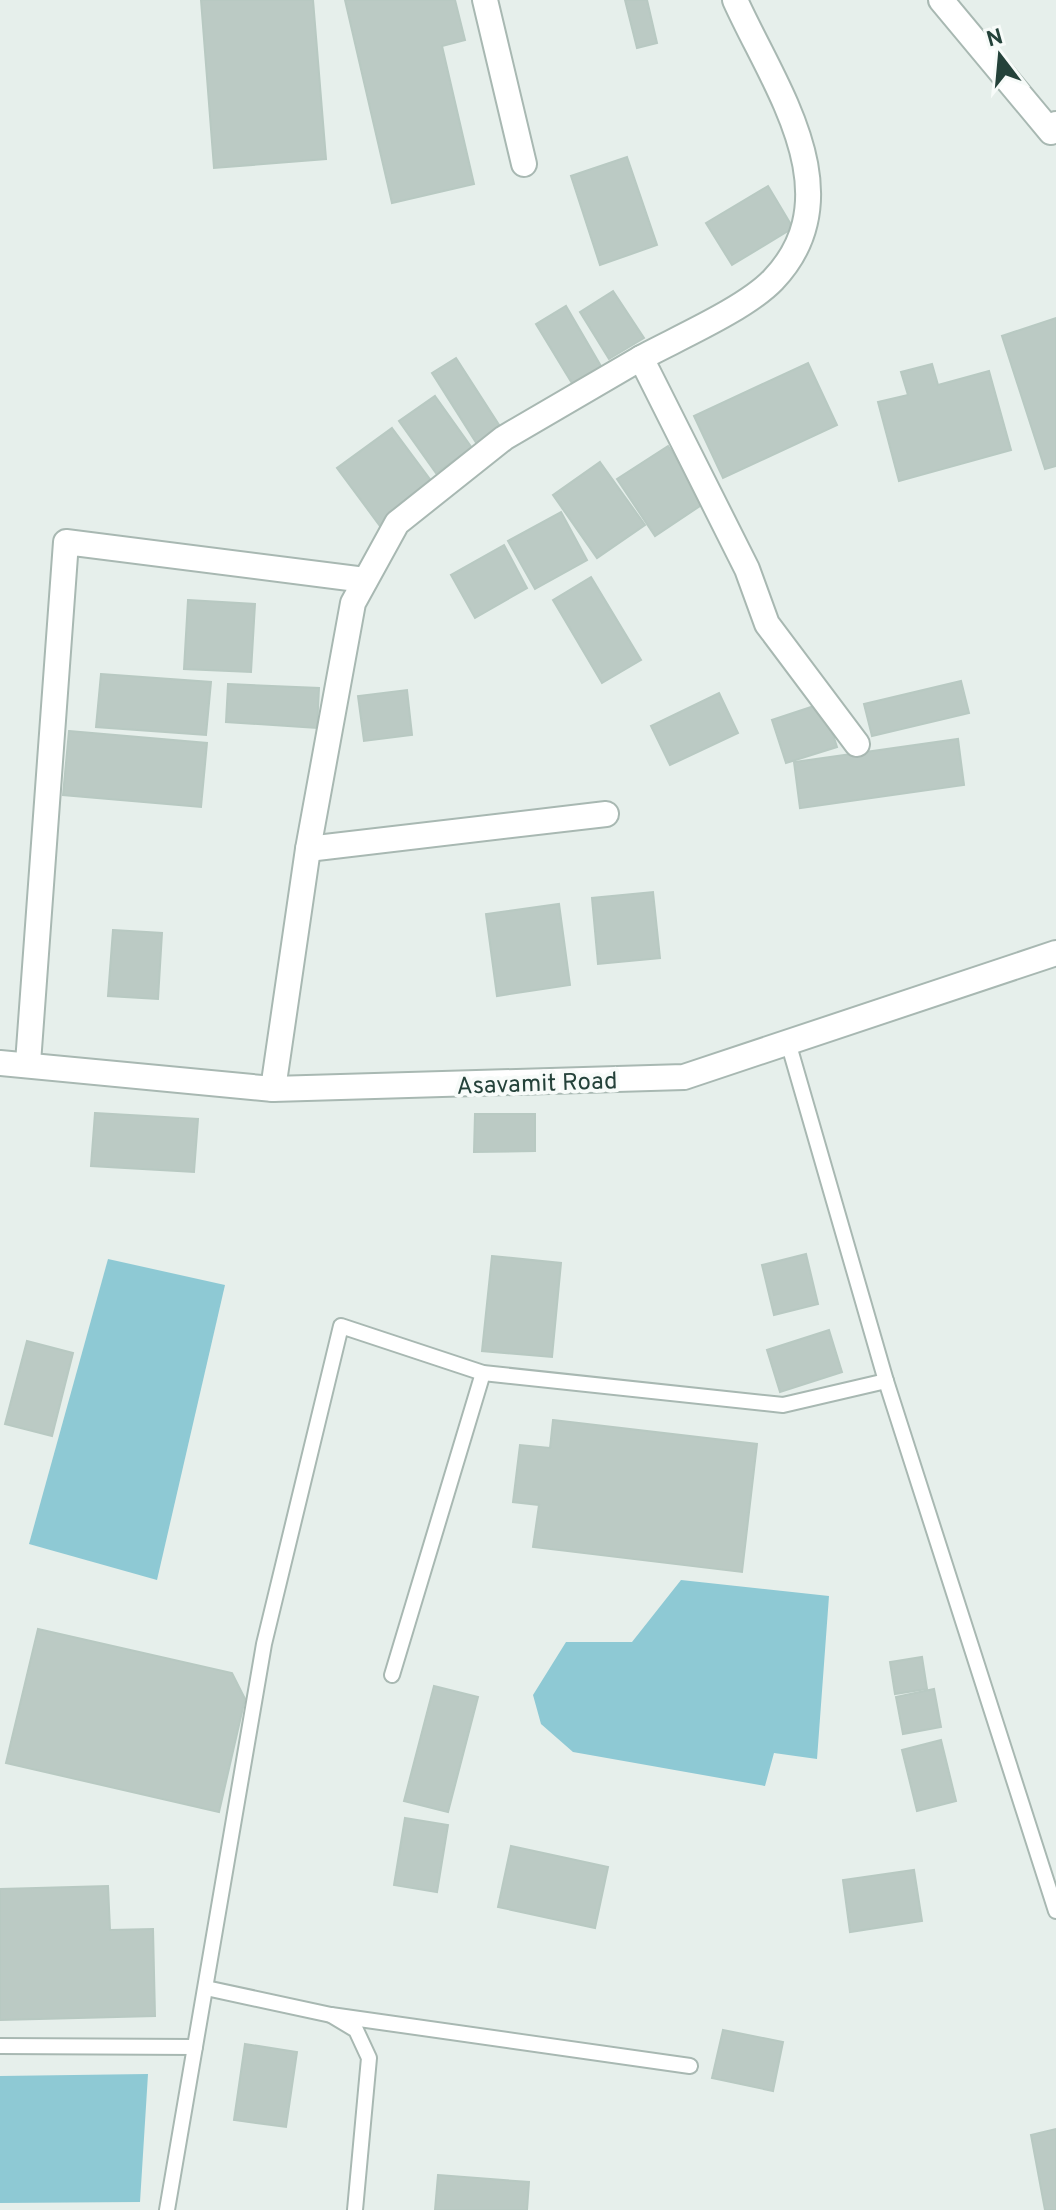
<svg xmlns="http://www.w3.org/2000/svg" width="1056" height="2210" font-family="Overpass,sans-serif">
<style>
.water{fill:#8ec9d4}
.building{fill:#bbcac4;stroke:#b8c9c2;stroke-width:2}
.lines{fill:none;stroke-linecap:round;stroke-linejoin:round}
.lane-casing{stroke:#a8b8b2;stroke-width:18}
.street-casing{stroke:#a8b8b2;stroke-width:28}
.lane{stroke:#fff;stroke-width:14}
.street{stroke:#fff;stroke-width:24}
.labels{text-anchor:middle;stroke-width:8;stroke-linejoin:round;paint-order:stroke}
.street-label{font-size:24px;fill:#24423a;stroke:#f7fbf9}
</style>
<rect width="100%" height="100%" fill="#e6efeb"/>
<g class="water">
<path d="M108,1259L225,1285L157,1580L29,1544Z"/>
<path d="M681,1580L829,1596L817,1759L774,1753L765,1786L573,1752L541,1724L533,1695L566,1642H632Z"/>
<path d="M148,2074L140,2202L0,2203V2076Z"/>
</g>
<g class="building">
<path d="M201,0H313L326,159L214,168Z"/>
<path d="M345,0H455L465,40L442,46L474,184L392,203Z"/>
<path d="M625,0H647L657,43L637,48Z"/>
<path d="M627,157L657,245L600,265L571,176Z"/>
<path d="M768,186L793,228L732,265L706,223Z"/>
<path d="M613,291L644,338L609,359L580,312Z"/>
<path d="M566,306L602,368L573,385L536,324Z"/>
<path d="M1056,318V466L1045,469L1002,336Z"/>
<path d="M456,358L501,428L477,444L432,373Z"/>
<path d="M808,363L837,425L723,478L694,416Z"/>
<path d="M932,364L938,385L989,371L1011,450L899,481L878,402L908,395L901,372Z"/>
<path d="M435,396L472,448L436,473L399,421Z"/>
<path d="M392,428L435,486L380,526L337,468Z"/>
<path d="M668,446L706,502L655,536L617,479Z"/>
<path d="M600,462L645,525L597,558L553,495Z"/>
<path d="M561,512L587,560L535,589L508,541Z"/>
<path d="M504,545L527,588L475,618L451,575Z"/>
<path d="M591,577L641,660L602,683L553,600Z"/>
<path d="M188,600L255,604L251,672L184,669Z"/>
<path d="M101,674L211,682L206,735L96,727Z"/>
<path d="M961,681L969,713L872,736L864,704Z"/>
<path d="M228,684L319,688L317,728L226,722Z"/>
<path d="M407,690L412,735L364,741L358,696Z"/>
<path d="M719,693L738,733L670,765L651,726Z"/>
<path d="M823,703L837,747L786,763L772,720Z"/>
<path d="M69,731L207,743L201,807L63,795Z"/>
<path d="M958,739L964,785L800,808L794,762Z"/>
<path d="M653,892L660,958L598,964L592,898Z"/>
<path d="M559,904L570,985L497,996L486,914Z"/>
<path d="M113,930L162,933L158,999L108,996Z"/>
<path d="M95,1113L198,1119L194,1172L91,1166Z"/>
<path d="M475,1114H535V1151L474,1152Z"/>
<path d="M806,1254L818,1304L774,1315L762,1265Z"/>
<path d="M492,1256L561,1263L552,1357L482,1351Z"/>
<path d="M829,1330L842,1372L780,1392L767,1350Z"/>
<path d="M27,1341L73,1353L52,1436L5,1424Z"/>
<path d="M553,1420L757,1444L742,1572L533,1547L539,1505L513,1502L520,1445L550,1448Z"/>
<path d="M38,1629L232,1673L245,1699L219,1812L6,1763Z"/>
<path d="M922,1657L927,1689L895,1694L890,1662Z"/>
<path d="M434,1686L478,1697L448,1812L404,1801Z"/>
<path d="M934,1689L941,1727L903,1734L896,1697Z"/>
<path d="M941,1740L956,1801L917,1811L902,1750Z"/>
<path d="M405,1818L448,1825L437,1892L394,1885Z"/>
<path d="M511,1846L608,1867L595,1928L498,1907Z"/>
<path d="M914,1870L922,1921L850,1932L843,1880Z"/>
<path d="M108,1886L110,1930L153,1929L155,2016L0,2020V1889Z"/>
<path d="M723,2030L783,2042L773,2091L712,2078Z"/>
<path d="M245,2044L297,2052L286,2127L234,2120Z"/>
<path d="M1056,2129V2210H1045L1031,2135Z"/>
<path d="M438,2175L529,2182L527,2210H435Z"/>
</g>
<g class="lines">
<g class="lane-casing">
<g id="lane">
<path d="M788,1042L886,1381L1056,1911"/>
<path d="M392,1675L483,1373"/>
<path d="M206,1988L331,2015L356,2030L369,2058L355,2210"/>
<path d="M331,2015L690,2066"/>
<path d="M0,2046L195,2047"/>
<path d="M167,2210L264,1644L341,1326L483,1373L783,1405L886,1381"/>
</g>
</g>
<g class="street-casing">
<g id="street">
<path d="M485,0L524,164"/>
<path d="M735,0C773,85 855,194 773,280C745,309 678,338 641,358L747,569L767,624L857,744"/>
<path d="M941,0L1051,132L1056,124"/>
<path d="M308,849L606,814"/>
<path d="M0,1063L273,1089L684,1077L1056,953"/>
<path d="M28,1063L66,542L365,580"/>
<path d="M273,1089L308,849L353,603L397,523L504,438L641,358"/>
</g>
</g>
<use href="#lane" class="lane"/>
<use href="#street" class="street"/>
</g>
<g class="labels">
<g class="street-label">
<text transform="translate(537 1083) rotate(-2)" y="8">Asavamit Road</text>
</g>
</g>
<g transform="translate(1000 56) rotate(344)" stroke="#f7fbf9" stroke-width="6" paint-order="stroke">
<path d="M0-6L14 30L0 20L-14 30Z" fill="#24423a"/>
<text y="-12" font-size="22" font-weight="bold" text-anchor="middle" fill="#24423a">N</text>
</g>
</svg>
